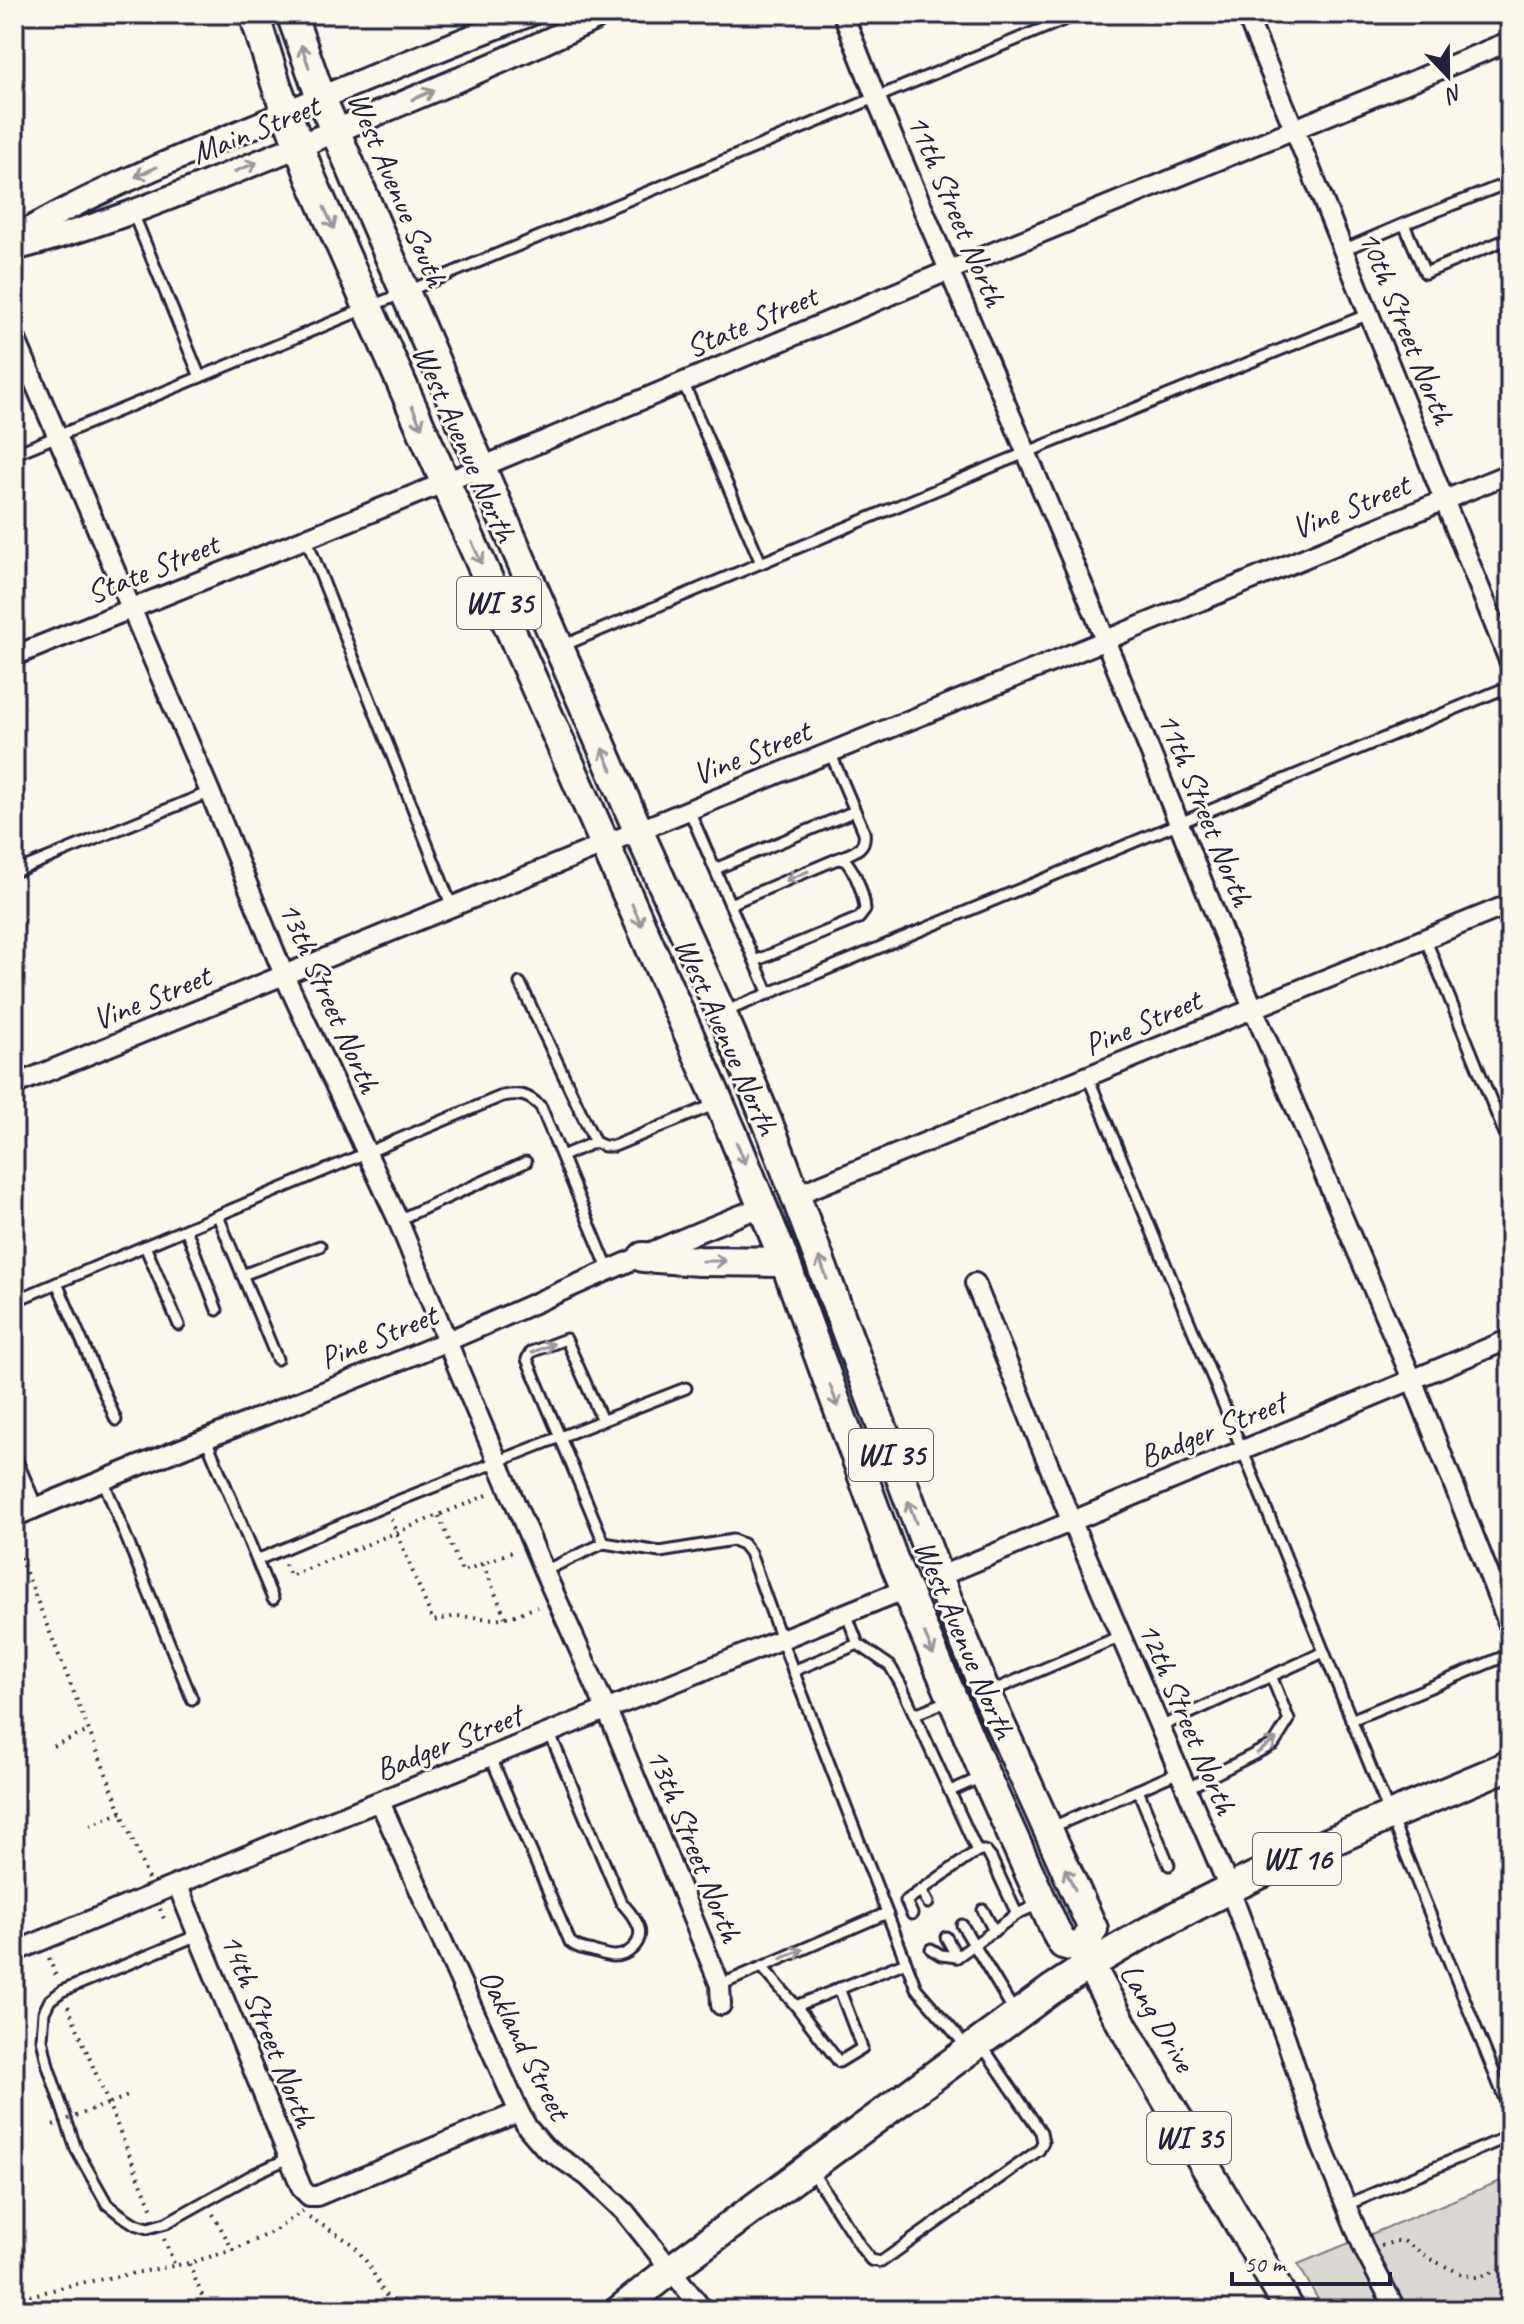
<svg xmlns="http://www.w3.org/2000/svg" width="1524" height="2324" font-family="Caveat,sans-serif">
<style>
.green{fill:#dbd8d3;stroke:#7e7d87;stroke-width:2}
.lines{fill:none;stroke-linecap:round;stroke-linejoin:round}
.service-casing{stroke:#22223b;stroke-width:15}
.minor-casing{stroke:#22223b;stroke-width:24}
.tertiary-casing{stroke:#22223b;stroke-width:28}
.primary-casing{stroke:#22223b;stroke-width:34}
.path{stroke:#22223b;stroke-width:4;stroke-dasharray:2 6;stroke-linecap:butt}
.service{stroke:#fbf7ec;stroke-width:9}
.minor{stroke:#fbf7ec;stroke-width:18}
.tertiary{stroke:#fbf7ec;stroke-width:22}
.primary{stroke:#fbf7ec;stroke-width:28}
.path-bridge{stroke:#22223b;stroke-width:4;stroke-dasharray:2 6;stroke-linecap:butt}
.oneway{stroke:#99979c}
.labels{text-anchor:middle;stroke-width:6;stroke-linejoin:round;paint-order:stroke}
.shield{fill:#fbf7ec;stroke:#636270;stroke-width:2}
.shield-label{font-size:30px;font-weight:bold;fill:#22223b}
.street-label{font-size:32px;fill:#22223b;stroke:#fbf7ec}
</style>
<rect width="100%" height="100%" fill="#fbf7ec"/>
<filter id="ink" filterUnits="userSpaceOnUse"><feTurbulence type="fractalNoise" baseFrequency=".0125" numOctaves="2"/><feDisplacementMap in="SourceGraphic" scale="16" xChannelSelector="R" yChannelSelector="G"/><feConvolveMatrix kernelMatrix="1 2 1 2 8 2 1 2 1" color-interpolation-filters="sRGB"/></filter>
<g filter="url(#ink)">
<path class="green" d="M1510,2177V2310H1324L1298,2264Z"/>
<g class="lines">
<g class="service-casing">
<g id="service">
<path d="M133,213L200,377"/>
<path d="M1404,224L1510,182"/>
<path d="M1343,250L1404,224L1425,273L1510,238"/>
<path d="M683,382L761,563"/>
<path d="M14,454L1078,14"/>
<path d="M306,538L452,907"/>
<path d="M562,646L1003,462L1369,314"/>
<path d="M830,752L864,832C867,850 851,853 837,859"/>
<path d="M689,810L769,994"/>
<path d="M715,869L855,811"/>
<path d="M14,872L210,792"/>
<path d="M730,904L837,859L845,860C856,873 864,894 865,910L859,918L755,961"/>
<path d="M1425,938L1510,1147"/>
<path d="M520,983L595,1142L604,1146H614L716,1104"/>
<path d="M724,1012L1510,686"/>
<path d="M1088,1077L1242,1449L1510,2112"/>
<path d="M562,1156L595,1142"/>
<path d="M218,1216L277,1359"/>
<path d="M398,1220L526,1162"/>
<path d="M186,1229L217,1310"/>
<path d="M145,1246L179,1325"/>
<path d="M242,1275L320,1246"/>
<path d="M57,1283L116,1420"/>
<path d="M14,1301L502,1096C519,1093 528,1094 541,1107L609,1271"/>
<path d="M602,1420L566,1339L531,1352L527,1359L560,1437L686,1388"/>
<path d="M206,1439L273,1599"/>
<path d="M103,1480L192,1699"/>
<path d="M257,1560L385,1506L560,1437L604,1543L660,1552L733,1540L743,1544L750,1553L781,1639L916,1988L967,2047"/>
<path d="M544,1571L604,1543"/>
<path d="M846,1613L858,1644L890,1666L900,1683L977,1851L906,1901L912,1914"/>
<path d="M793,1671L858,1644"/>
<path d="M987,1693L1121,1636"/>
<path d="M915,1714L950,1700"/>
<path d="M1351,1720L1510,1654"/>
<path d="M1160,1727L1324,1652"/>
<path d="M491,1758L570,1942C577,1948 584,1949 593,1951C599,1953 606,1955 612,1956C627,1957 643,1944 639,1928C636,1918 627,1909 621,1902L550,1734"/>
<path d="M1186,1789L1274,1744L1289,1720L1272,1678"/>
<path d="M1138,1790L1179,1772"/>
<path d="M950,1791L982,1777"/>
<path d="M1050,1828L1138,1790L1169,1865"/>
<path d="M977,1851H985L991,1858L1017,1914L1039,1904"/>
<path d="M921,1890L928,1903"/>
<path d="M983,1910L994,1931"/>
<path d="M962,1925L1014,2011"/>
<path d="M198,1935L62,1991L50,2000L44,2012L42,2039L48,2066L76,2149L107,2204L121,2215L135,2224L148,2228L166,2223L256,2173L289,2158"/>
<path d="M946,1937L957,1957"/>
<path d="M931,1949L941,1955L957,1957L1017,1914"/>
<path d="M762,1967L796,2006L906,1962"/>
<path d="M720,1985L887,1913"/>
<path d="M796,2006L839,2062L862,2048L839,1988"/>
<path d="M811,2170L863,2250L871,2260L881,2262L1039,2150L1043,2142L1041,2132L981,2044"/>
<path d="M1346,2205L1510,2136"/>
</g>
</g>
<g class="minor-casing">
<g id="minor">
<path d="M843,14L876,98L1094,612L1253,1008L1412,1379L1510,1628"/>
<path d="M1246,14L1295,131L1510,663"/>
<path d="M14,335L210,792L284,975L398,1220L458,1368L544,1571L616,1731L720,1985L721,2005"/>
<path d="M14,656L446,482L950,270L1510,41"/>
<path d="M14,1085L1106,640L1510,473"/>
<path d="M796,1195L1510,904"/>
<path d="M975,1283L1071,1520L1230,1890L1286,2039L1321,2144L1346,2205L1365,2251L1396,2310"/>
<path d="M14,1465L33,1509"/>
<path d="M14,1517C159,1456 307,1400 452,1339C556,1295 658,1246 764,1206"/>
<path d="M938,1577L1510,1339"/>
<path d="M380,1802L519,2112L527,2127L545,2148L587,2176L625,2212L703,2310"/>
<path d="M177,1884L302,2189L309,2196H317L519,2112"/>
<path d="M14,1952L330,1821L906,1589"/>
</g>
</g>
<g class="tertiary-casing">
<g id="tertiary">
<path d="M14,238C88,194 168,162 247,129C341,89 436,50 531,14"/>
<path d="M14,249C105,226 190,190 276,155C383,112 490,68 594,19L601,14"/>
</g>
</g>
<g class="primary-casing">
<g id="primary">
<path d="M254,14L277,87L311,178L732,1132L785,1262L893,1559L985,1775L1058,1936L1063,1944L1081,1949L1123,2026L1290,2310"/>
<path d="M291,14L321,98L638,830L730,1032L774,1138L938,1577L986,1693L1093,1929L1081,1949"/>
<path d="M643,1257L699,1261L785,1262"/>
<path d="M620,2310L671,2269L1051,1990C1191,1897 1355,1830 1510,1765"/>
</g>
</g>
<g class="path">
<path d="M439,1516L462,1572L514,1551"/>
<path d="M391,1519L433,1621L457,1616L495,1619L515,1615L537,1607"/>
<path d="M17,1550L148,1879"/>
<path d="M285,1564L290,1576L490,1494"/>
<path d="M483,1564L505,1617"/>
<path d="M53,1746L89,1731"/>
<path d="M90,1825L122,1812"/>
<path d="M160,1909L164,1919"/>
<path d="M49,1958L57,1979"/>
<path d="M68,2006L153,2212"/>
<path d="M110,2103L128,2096"/>
<path d="M213,2214L233,2250"/>
<path d="M309,2217L353,2244L369,2265L384,2294L405,2310"/>
<path d="M164,2239L175,2266"/>
<path d="M1381,2246L1396,2241H1404L1430,2259L1464,2275L1475,2277L1486,2275L1510,2264"/>
<path d="M189,2264L208,2310"/>
<path d="M14,2300L76,2284L189,2263L233,2250L274,2231L303,2211"/>
</g>
<use href="#service" class="service"/>
<use href="#minor" class="minor"/>
<use href="#tertiary" class="tertiary"/>
<use href="#primary" class="primary"/>
<path class="path-bridge" d="M53,2125L110,2103"/>
</g>
<defs><path id="oneway-shaft" d="M-6 0H5M1.5-3L5.5 0L1.5 3" fill="none" stroke-width="1.6" stroke-linecap="round" stroke-linejoin="round" transform="scale(2)"/></defs>
<g class="oneway">
<use href="#oneway-shaft" transform="translate(305 56) rotate(-109)"/>
<use href="#oneway-shaft" transform="translate(423 95) rotate(-23)"/>
<use href="#oneway-shaft" transform="translate(246 167) rotate(-22)"/>
<use href="#oneway-shaft" transform="translate(146 172) rotate(155)"/>
<use href="#oneway-shaft" transform="translate(329 218) rotate(66)"/>
<use href="#oneway-shaft" transform="translate(417 417) rotate(66)"/>
<use href="#oneway-shaft" transform="translate(477 553) rotate(66)"/>
<use href="#oneway-shaft" transform="translate(607 759) rotate(-113)"/>
<use href="#oneway-shaft" transform="translate(797 876) rotate(157)"/>
<use href="#oneway-shaft" transform="translate(637 915) rotate(66)"/>
<use href="#oneway-shaft" transform="translate(741 1153) rotate(67)"/>
<use href="#oneway-shaft" transform="translate(714 1261)"/>
<use href="#oneway-shaft" transform="translate(823 1268) rotate(-110)"/>
<use href="#oneway-shaft" transform="translate(543 1348) rotate(-22)"/>
<use href="#oneway-shaft" transform="translate(834 1396) rotate(70)"/>
<use href="#oneway-shaft" transform="translate(912 1512) rotate(-110)"/>
<use href="#oneway-shaft" transform="translate(929 1644) rotate(67)"/>
<use href="#oneway-shaft" transform="translate(1267 1746) rotate(-36)"/>
<use href="#oneway-shaft" transform="translate(1070 1879) rotate(-115)"/>
<use href="#oneway-shaft" transform="translate(792 1954) rotate(-23)"/>
</g>
</g>
<g class="labels">
<g class="shield">
<rect x="457" y="577" width="84" height="52" rx="6"/>
<rect x="849" y="1429" width="84" height="52" rx="6"/>
<rect x="1253" y="1833" width="88" height="52" rx="6"/>
<rect x="1147" y="2112" width="84" height="52" rx="6"/>
</g>
<g class="shield-label">
<text x="499" y="613">WI 35</text>
<text x="891" y="1465">WI 35</text>
<text x="1297" y="1869">WI 16</text>
<text x="1189" y="2148">WI 35</text>
</g>
<g class="street-label">
<text transform="translate(255 129) rotate(-22)" y="11">Main Street</text>
<text transform="translate(398 189) rotate(67)" y="11">West Avenue South</text>
<text transform="translate(957 210) rotate(67)" y="11">11th Street North</text>
<text transform="translate(751 321) rotate(-23)" y="11">State Street</text>
<text transform="translate(1407 327) rotate(68)" y="11">10th Street North</text>
<text transform="translate(465 443) rotate(66)" y="11">West Avenue North</text>
<text transform="translate(1350 506) rotate(-22)" y="11">Vine Street</text>
<text transform="translate(152 568) rotate(-22)" y="11">State Street</text>
<text transform="translate(751 752) rotate(-22)" y="11">Vine Street</text>
<text transform="translate(1206 809) rotate(68)" y="11">11th Street North</text>
<text transform="translate(151 997) rotate(-22)" y="11">Vine Street</text>
<text transform="translate(330 997) rotate(66)" y="11">13th Street North</text>
<text transform="translate(1142 1022) rotate(-23)" y="11">Pine Street</text>
<text transform="translate(727 1036) rotate(66)" y="11">West Avenue North</text>
<text transform="translate(378 1336) rotate(-22)" y="11">Pine Street</text>
<text transform="translate(1212 1429) rotate(-22)" y="11">Badger Street</text>
<text transform="translate(965 1639) rotate(67)" y="11">West Avenue North</text>
<text transform="translate(1188 1718) rotate(67)" y="11">12th Street North</text>
<text transform="translate(448 1742) rotate(-22)" y="11">Badger Street</text>
<text transform="translate(695 1845) rotate(68)" y="11">13th Street North</text>
<text transform="translate(1158 2017) rotate(60)" y="11">Lang Drive</text>
<text transform="translate(269 2030) rotate(68)" y="11">14th Street North</text>
<text transform="translate(525 2044) rotate(63)" y="11">Oakland Street</text>
</g>
</g>
<rect width="1524" height="2324" fill="none" stroke="#fbf7ec" stroke-width="48"/>
<rect x="24" y="24" width="1476" height="2276" fill="none" stroke="#22223b" stroke-width="3" filter="url(#ink)"/>
<g transform="translate(1448 76) rotate(158)" stroke="#fbf7ec" stroke-width="6" paint-order="stroke">
<path d="M0-6L14 30L0 20L-14 30Z" fill="#22223b"/>
<text y="-12" font-size="22" font-weight="bold" text-anchor="middle" fill="#22223b">N</text>
</g>
<path d="M1232 2272v12h158v-12" fill="none" stroke="#22223b" stroke-width="4"/>
<text x="1244" y="2272" font-size="24" fill="#22223b" stroke="#fbf7ec" stroke-width="6" paint-order="stroke">50 m</text>
</svg>
